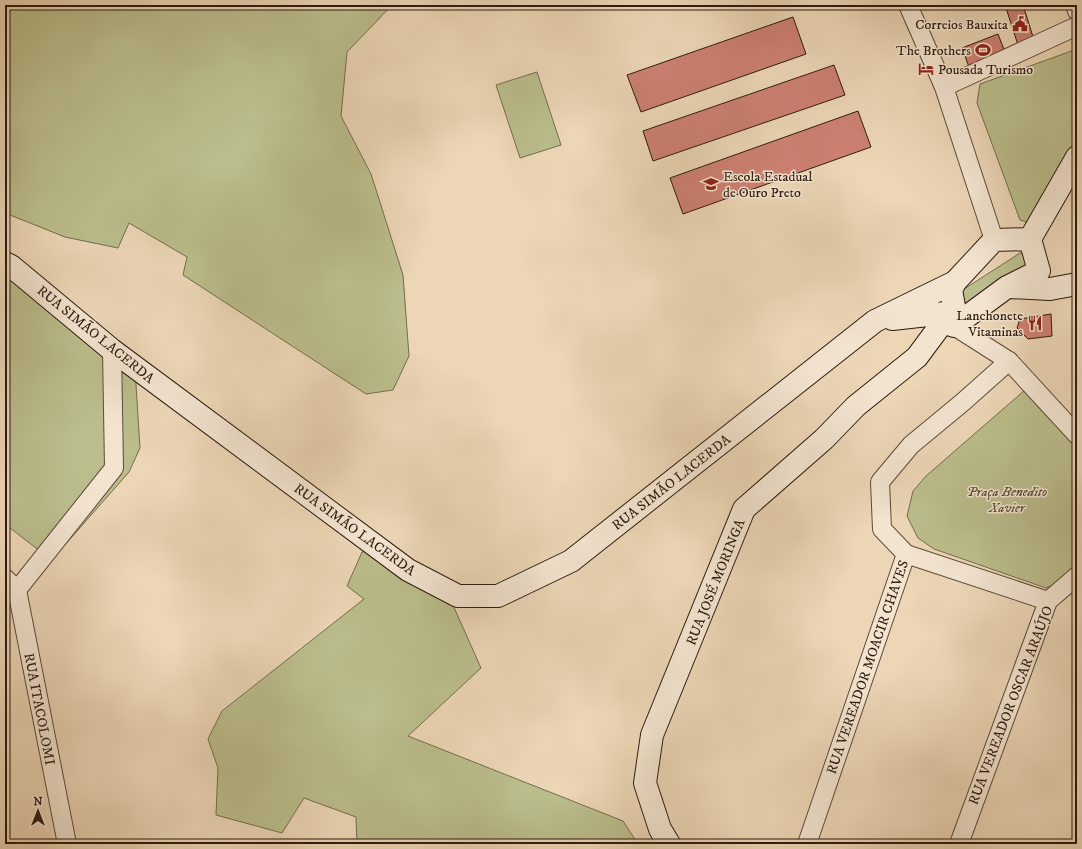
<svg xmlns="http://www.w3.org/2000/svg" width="1082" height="849" font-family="'IM FELL DW Pica',serif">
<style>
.green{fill:#bbbd8c;stroke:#746c4e}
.building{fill:#cd8072;stroke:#2d1b0f}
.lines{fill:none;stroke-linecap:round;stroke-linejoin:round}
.street-casing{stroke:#5d4a39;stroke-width:20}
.secondary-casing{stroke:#2d1b0f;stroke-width:24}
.street{stroke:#f3e4d0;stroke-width:18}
.secondary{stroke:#f3e4d0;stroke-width:22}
.labels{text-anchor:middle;stroke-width:3;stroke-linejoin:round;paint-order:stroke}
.poi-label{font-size:14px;fill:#2d1b0f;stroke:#f3e4d0;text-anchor:end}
.street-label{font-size:14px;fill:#2d1b0f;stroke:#f3e4d0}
.park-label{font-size:14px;font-style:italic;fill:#584c34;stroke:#f3e4d0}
</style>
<rect width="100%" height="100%" fill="#ecd6b6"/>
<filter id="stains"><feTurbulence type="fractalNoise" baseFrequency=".005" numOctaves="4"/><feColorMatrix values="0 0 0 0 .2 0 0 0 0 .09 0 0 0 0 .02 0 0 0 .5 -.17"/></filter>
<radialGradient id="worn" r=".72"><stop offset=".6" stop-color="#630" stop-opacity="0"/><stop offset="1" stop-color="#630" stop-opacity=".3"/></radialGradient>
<g class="green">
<path d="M5,5H392L347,52L341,116L371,174L403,275L409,356L393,390L366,394L183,275L187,257L129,223L118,248L65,237L5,213Z"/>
<path d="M1077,49V165L1030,223L1020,220L977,103L980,84Z"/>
<path d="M537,72L561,145L520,158L496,85Z"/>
<path d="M1020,253L1025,254L1031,261L969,313L958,293Z"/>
<path d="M5,267L135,369L140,448L129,472L56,555H45L5,524Z"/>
<path d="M1025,390L1036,394L1077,444V563L1054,585L1046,588L934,549L918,538L907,516L913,491L926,476Z"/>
<path d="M383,549L452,603L481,668L408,736L623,821L638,844H360L357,843L356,817L304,798L282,833L216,815L218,768L208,739L222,711L364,599L347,586L362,552Z"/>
</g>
<g class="building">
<path d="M1015,5H1023L1034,40L1018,45L1006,8Z"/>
<path d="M793,17L806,54L641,112L627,75Z"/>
<path d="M998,34L1005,52L969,67L962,48Z"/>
<path d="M834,65L845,95L653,161L643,131Z"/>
<path d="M858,111L871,147L683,214L670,178Z"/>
<path d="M1051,314L1052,336L1028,339L1017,328L1020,319Z"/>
</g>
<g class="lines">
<g class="street-casing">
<g id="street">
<path d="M908,5L944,87L994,240"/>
<path d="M1075,5L1077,11"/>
<path d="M944,87L1077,26"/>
<path d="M954,326L1009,361L1077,435"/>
<path d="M906,554L1048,601"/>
<path d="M5,578L17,590L67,844"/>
<path d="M17,590L114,468L112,350"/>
<path d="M807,844L906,554L882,529L880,482L911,445L963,402L1009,361"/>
<path d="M959,844L1048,601L1077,576"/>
</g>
</g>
<g class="secondary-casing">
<g id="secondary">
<path d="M1030,239L1077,157"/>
<path d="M5,263L11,266L112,350L408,570L458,596H498L571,561L875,321L955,282"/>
<path d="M1009,287L1050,289L1077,284"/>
<path d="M892,319L955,312"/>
<path d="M669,844L660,829L645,783L652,735L744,509L824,439L856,406L917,357L943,322L955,312L951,290L955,282L994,240L1030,239L1039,271L1007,287L954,326L943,322"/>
</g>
</g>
<use href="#street" class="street"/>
<use href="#secondary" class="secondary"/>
</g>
<defs>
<g id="civic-bare" transform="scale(1.2)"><path d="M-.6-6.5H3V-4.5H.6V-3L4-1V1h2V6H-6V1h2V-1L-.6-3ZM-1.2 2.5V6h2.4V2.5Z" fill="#8f2418" stroke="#f3e4d0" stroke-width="2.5" paint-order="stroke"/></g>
<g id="stadium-bare" transform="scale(1.2)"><path d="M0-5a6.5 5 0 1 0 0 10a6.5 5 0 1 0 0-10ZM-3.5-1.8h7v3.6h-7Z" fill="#8f2418" stroke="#f3e4d0" stroke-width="2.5" paint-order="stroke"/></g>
<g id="hotel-bare" transform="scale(1.2)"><path d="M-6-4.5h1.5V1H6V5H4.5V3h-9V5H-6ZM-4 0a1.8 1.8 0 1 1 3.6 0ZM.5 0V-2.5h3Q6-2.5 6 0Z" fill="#8f2418" stroke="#f3e4d0" stroke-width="2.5" paint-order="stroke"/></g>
<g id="school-bare" transform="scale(1.2)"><path d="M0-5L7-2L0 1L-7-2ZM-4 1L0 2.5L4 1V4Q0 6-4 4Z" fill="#8f2418" stroke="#f3e4d0" stroke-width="2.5" paint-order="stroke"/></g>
<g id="restaurant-bare" transform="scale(1.2)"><path d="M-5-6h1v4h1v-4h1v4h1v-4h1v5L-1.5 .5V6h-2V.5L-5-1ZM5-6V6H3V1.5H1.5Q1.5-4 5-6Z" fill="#8f2418" stroke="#f3e4d0" stroke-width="2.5" paint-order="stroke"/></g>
</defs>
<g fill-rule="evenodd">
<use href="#civic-bare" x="1020" y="24"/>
<use href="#stadium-bare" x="983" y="50"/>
<use href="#hotel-bare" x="926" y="69"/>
<use href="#school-bare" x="711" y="184"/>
<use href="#restaurant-bare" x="1035" y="323"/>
</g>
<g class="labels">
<g class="poi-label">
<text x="1008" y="29">Correios Bauxita</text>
<text x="971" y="55">The Brothers</text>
<text x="938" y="74" text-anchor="start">Pousada Turismo</text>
<text x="723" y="181" text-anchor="start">Escola Estadual<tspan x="723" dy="16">de Ouro Preto</tspan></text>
<text x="1023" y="320">Lanchonete<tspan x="1023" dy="16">Vitaminas</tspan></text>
</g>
<g class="street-label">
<text transform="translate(96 334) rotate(39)" y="5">RUA SIMÃO LACERDA</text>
<text transform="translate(671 482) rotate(-38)" y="5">RUA SIMÃO LACERDA</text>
<text transform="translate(355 529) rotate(36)" y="5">RUA SIMÃO LACERDA</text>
<text transform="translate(715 582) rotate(-68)" y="5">RUA JOSÉ MORINGA</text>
<text transform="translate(867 667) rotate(-71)" y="5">RUA VEREADOR MOACIR CHAVES</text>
<text transform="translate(1010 705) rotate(-69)" y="5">RUA VEREADOR OSCAR ARAÚJO</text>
<text transform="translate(40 709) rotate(79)" y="5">RUA ITACOLOMI</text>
</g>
<g class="park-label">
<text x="1007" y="496">Praça Benedito<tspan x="1007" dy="16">Xavier</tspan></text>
</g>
</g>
<rect width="1082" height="849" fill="none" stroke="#ecd6b6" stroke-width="20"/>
<rect x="6" y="6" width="1070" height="837" fill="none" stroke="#2d1b0f" stroke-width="2"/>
<rect x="10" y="10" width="1062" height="829" fill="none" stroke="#2d1b0f"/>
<g transform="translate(38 811)" stroke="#f3e4d0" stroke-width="3" paint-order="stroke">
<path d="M0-3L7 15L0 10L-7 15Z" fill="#2d1b0f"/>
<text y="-6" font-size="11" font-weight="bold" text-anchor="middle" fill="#2d1b0f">N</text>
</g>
<rect width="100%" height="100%" filter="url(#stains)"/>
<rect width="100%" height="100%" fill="url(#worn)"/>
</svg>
